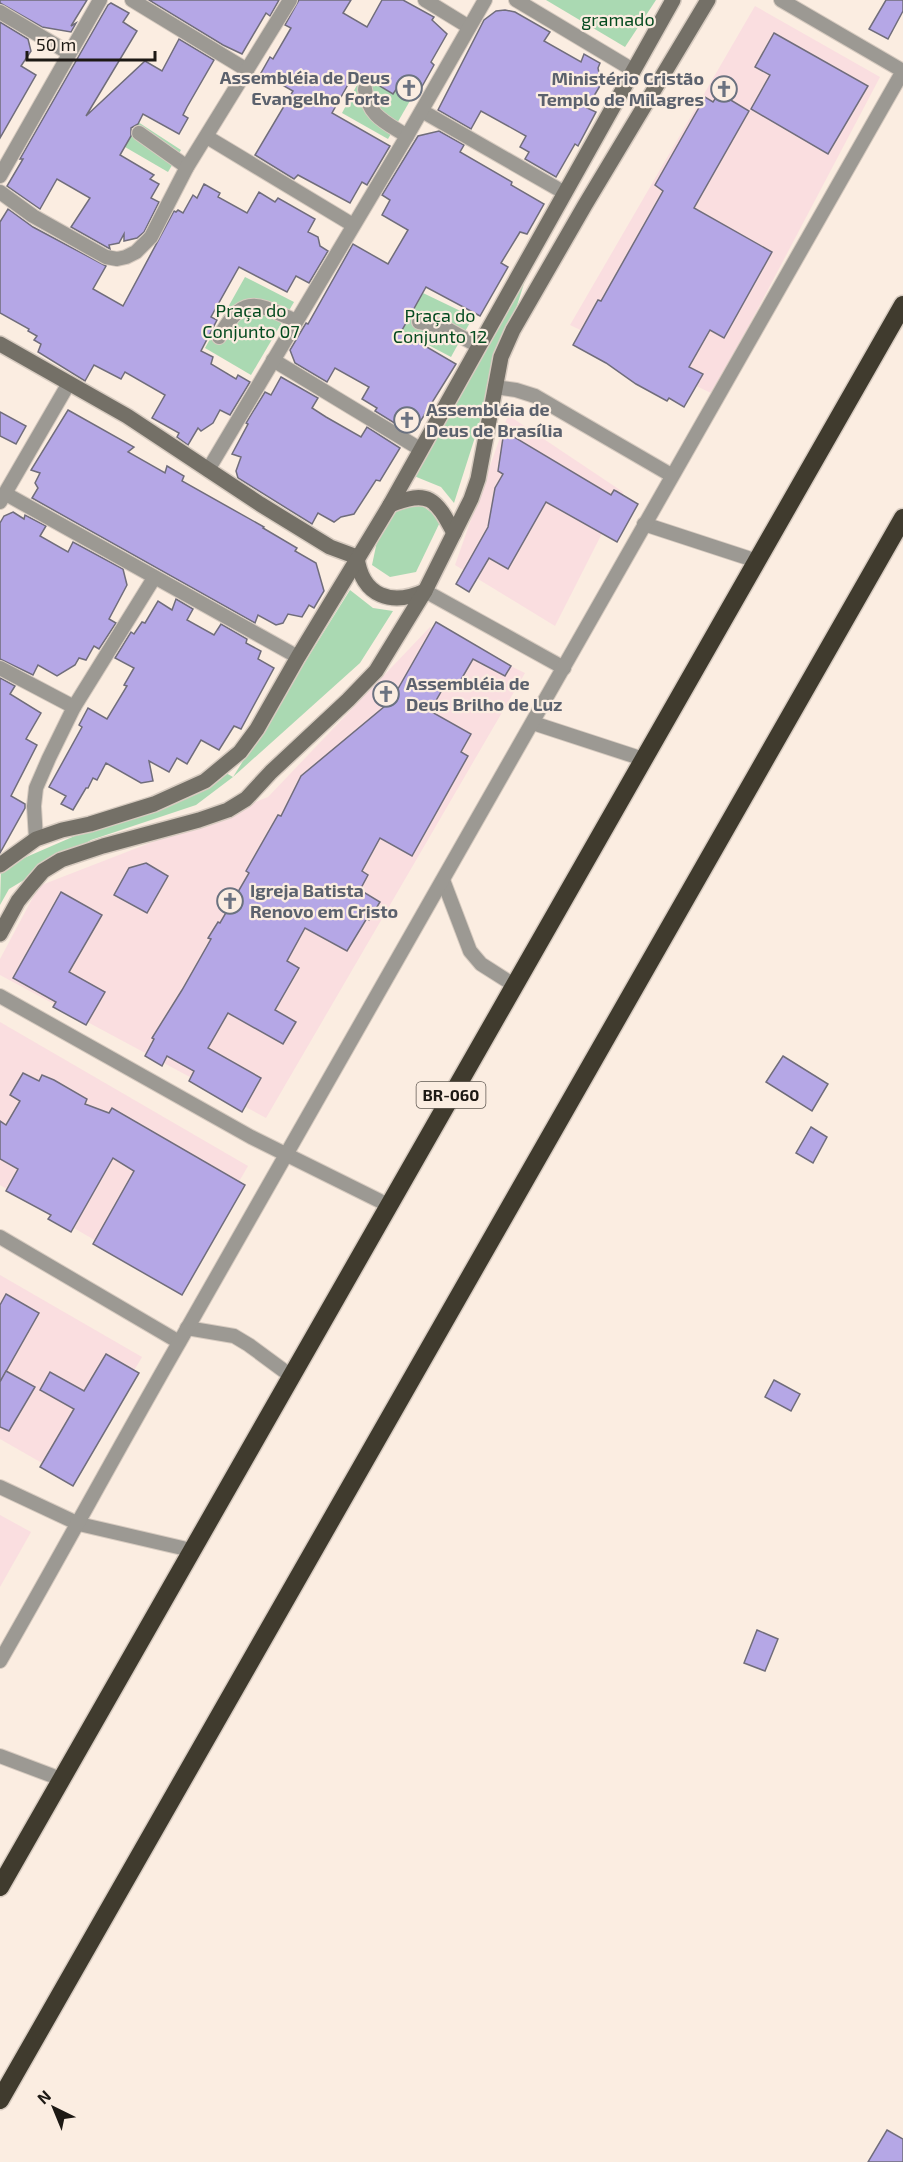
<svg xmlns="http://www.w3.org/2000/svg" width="903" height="2162" font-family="'Exo 2',sans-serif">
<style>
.commercial{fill:#fadee0}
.green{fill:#aad9b2}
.building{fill:#b5a7e6;stroke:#706d7b;stroke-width:1.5}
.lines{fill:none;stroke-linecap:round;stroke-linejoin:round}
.street-casing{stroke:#d7cbc0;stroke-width:16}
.secondary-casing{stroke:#d7cbc0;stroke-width:18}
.highway-casing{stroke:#d7cbc0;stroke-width:21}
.street{stroke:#9c9993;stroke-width:14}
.secondary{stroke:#747067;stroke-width:15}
.highway{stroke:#403b2e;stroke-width:18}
.labels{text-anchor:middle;stroke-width:4.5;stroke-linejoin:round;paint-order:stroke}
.shield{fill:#fbede1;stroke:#605952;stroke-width:1.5}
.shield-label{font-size:16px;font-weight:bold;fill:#1d1914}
.park-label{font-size:18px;fill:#044a1f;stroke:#fbede1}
.worship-label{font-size:18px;font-weight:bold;fill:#5b616d;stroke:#fbede1;text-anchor:start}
</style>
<rect width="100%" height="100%" fill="#fbede1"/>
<g class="commercial">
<path d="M755,6L880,77L713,394L570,325Z"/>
<path d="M508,415L623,492L555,626L455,565Z"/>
<path d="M430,627L525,673L266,1118L0,975V959L39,886L268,797Z"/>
<path d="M0,1022L248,1166L177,1288L0,1185Z"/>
<path d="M0,1275L142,1357L70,1479L0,1439Z"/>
<path d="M0,1515L31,1532L0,1587Z"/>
</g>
<g class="green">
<path d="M546,0H656L625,47Z"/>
<path d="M365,70L411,99L388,139L342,113Z"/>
<path d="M138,122L181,150L168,172L125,147Z"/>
<path d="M528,271L454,503L441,487L414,476Z"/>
<path d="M245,277L294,302L251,375L205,348Z"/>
<path d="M423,293L473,317L451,357L400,330Z"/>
<path d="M419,503L441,520L416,572L390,577L372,565L379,532L398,506Z"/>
<path d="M350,590L373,608L393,611L360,663L233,777L196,805L91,840L9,889L0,905L1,868L77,835L164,805L226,773L233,777Z"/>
</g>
<g class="building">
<path d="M0,0H87L71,26L76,23L71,32L42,27L0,3Z"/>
<path d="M149,0H279L270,16L266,13L242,54L223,45Z"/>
<path d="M299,0H351L343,13L367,27L382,0H403L434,17L432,20L447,34L431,62L434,65L415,99L397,88L393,94L360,74L355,84L350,81L332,113L390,146L367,185L362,182L350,203L298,175L294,179L255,155L293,91L261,73L270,57L273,59L291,28L285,25Z"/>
<path d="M886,0H903V11L888,39L869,29Z"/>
<path d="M111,3L129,13L123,22L137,31L86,116L145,61L162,71L179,39L214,60L187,107L183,115L188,118L179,134L143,114L138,124L131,128V136L120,155L154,175L150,179L159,184L151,198L159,202L144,232L137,238L124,241V234L119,243L109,245L110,249L71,227L90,198L57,179L40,209L7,186L23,159H20L108,5Z"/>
<path d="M505,10L515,12L550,32L544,41L581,62L584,54L600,63L598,68L601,84L587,108L596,112L578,146L575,144L556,177L525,159L529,152L520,147L526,136L481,111L471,129L438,110L484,20L496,11Z"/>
<path d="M0,22L28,39L31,51L21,66L36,75L0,138Z"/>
<path d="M774,33L868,86L828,154L751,109L770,75L755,67Z"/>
<path d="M719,93L749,111L694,208L772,252L724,338L710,330L689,367L703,374L684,407L669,398L667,401L636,384L606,363L573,345L598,300L601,301L663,191L655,185L693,118L705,97L713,102Z"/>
<path d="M439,131L464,145L460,152L512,182L511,185L544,204L527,234L520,232L501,263L508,267L480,316L426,287L401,332L456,364L415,430L412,428L409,432L375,411L377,408L362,399L369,387L335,368L327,382L295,363L290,350L306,323L308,324L353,244L388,264L408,230L382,215L390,200L382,195L418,136Z"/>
<path d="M204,184L220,193L218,197L247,213L259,192L275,202L278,198L315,219L308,232L318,237L320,246L328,251L309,283L296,276L287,292L239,267L211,317L217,320L201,351L213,357L211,364L236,379L238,375L250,382L230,415L220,410L213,423L201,431L198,428L188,445L177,437L179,433L152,418L165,395L125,372L121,379L94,365L85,381L38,352L41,344L34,340L37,336L28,331L29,329L0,313V222L8,209L33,227L106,266L93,289L123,306L174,211L176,212L178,210L183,213L193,195L197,198Z"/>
<path d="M281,377L318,398L312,408L326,417L361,437L367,427L400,448L380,481L376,480L354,514L341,517L334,522L318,513L312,524L238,478L236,471L241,457L232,454L248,424L246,423L265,392L271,395Z"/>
<path d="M68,410L134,447L128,452L165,473L167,466L184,476L182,481L264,527L263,528L297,548L295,551L316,563L324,591L314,608L309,605L302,617L288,614L283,623L276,625L258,615L255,623L32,498L38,488L35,483L40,473L31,470Z"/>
<path d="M0,412L26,426L16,444L0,436Z"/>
<path d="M504,431L611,495L614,490L616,491L638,504L617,542L546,502L508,569L489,558L469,592L456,584L488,527L495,488L503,474L498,471Z"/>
<path d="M13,512L24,519L25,515L46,526L40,536L68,552L73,542L123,569L127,585L109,619L116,623L99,649L94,646L86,660L79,658L75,665L57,676L38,665L33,675L0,659V523L4,516Z"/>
<path d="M176,599L193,609L187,620L214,635L221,624L247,639L246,643L261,651L258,659L274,668L241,729L234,726L219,750L201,740L187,764L177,758L169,772L149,761L153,781L141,783L106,763L97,780L93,778L88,788H86L73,810L61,804L66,796L49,787L82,727L79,725L88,708L107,719L127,686L124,685L134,668L115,658L131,632L134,634L142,622L145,623L158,601L172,610Z"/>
<path d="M436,622L511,666L505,676L473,659L455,690L445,685L430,711L471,734L461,752L468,756L412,856L380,838L362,871L368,875L360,890L380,902L369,920L367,918L347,951L305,928L287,961L299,968L275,1010L296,1022L283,1044L228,1013L208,1048L261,1078L242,1112L189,1081L194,1071L167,1056L162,1066L145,1056L154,1039L152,1038L182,990L211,939L208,938L218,922L220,923L249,873L246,871L278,815L281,816L301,776L391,701Z"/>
<path d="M0,678L15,686L10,694L41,713L26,739L37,745L11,796L25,804V808L0,853Z"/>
<path d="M146,863L168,876L147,913L114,895L129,868Z"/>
<path d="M61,892L102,915L69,972L105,992L86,1025L53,1007L56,1002L13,978Z"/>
<path d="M783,1056L828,1084L812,1111L766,1082Z"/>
<path d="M23,1073L39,1081L42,1075L54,1080L87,1099L85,1104L109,1113L112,1108L245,1185L182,1295L93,1244L134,1171L113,1158L71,1232L48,1219L51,1215L6,1191L18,1169L0,1159V1121L6,1125L20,1101L10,1095Z"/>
<path d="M811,1127L827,1137L813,1163L796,1153Z"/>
<path d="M6,1294L39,1313L0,1382V1305Z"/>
<path d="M106,1354L139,1373L73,1486L40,1467L74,1409L40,1390L50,1372L84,1391Z"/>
<path d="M6,1371L35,1387L9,1431L0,1427V1382Z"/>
<path d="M774,1380L800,1394L791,1411L765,1397Z"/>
<path d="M757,1630L778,1639L765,1671L744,1663Z"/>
<path d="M887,2130L903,2139V2162H868Z"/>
</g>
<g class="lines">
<g class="street-casing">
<g id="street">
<path d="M132,0L247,70"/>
<path d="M425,0L469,27"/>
<path d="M516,0L633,70"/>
<path d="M0,12L69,53"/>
<path d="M365,89C368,116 385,122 407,136"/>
<path d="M422,111L565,193"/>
<path d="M139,133L187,167"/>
<path d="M207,137L353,225"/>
<path d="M0,176L100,0"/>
<path d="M0,192L33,216L106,257L117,259L126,257L136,252L151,237L187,167L290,0"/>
<path d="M419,322L442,326L478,346"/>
<path d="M219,337C244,293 256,303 296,321"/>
<path d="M273,360L420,449"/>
<path d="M495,387L516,390L535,396L671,475"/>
<path d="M208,470L407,136L485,0"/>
<path d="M6,494L298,657"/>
<path d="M0,502L69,383"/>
<path d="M644,524L757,561"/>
<path d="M425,591L564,668"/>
<path d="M0,668L74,707"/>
<path d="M533,723L643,759"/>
<path d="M36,839L34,806L36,788L49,758L74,707L154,578"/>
<path d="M443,880L470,951L481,964L514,985"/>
<path d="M0,996L251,1137L388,1205"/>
<path d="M0,1237L179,1342"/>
<path d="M187,1328L234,1336L249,1345L291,1376"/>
<path d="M0,1487L79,1524L191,1550"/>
<path d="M0,1661C61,1555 119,1447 180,1341C422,918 660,493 903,71L781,0"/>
<path d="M0,1756L61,1779"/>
</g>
</g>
<g class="secondary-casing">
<g id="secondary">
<path d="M0,344L127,416L260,504L330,547L357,557C362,597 392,606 425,591"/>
<path d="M390,505C429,489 436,499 454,533"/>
<path d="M0,865L36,839L62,830L90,824L154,804L205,781L240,752L257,729L298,657L390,505L673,0"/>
<path d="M0,934L18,901L31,885L43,871L61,860L103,846L199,820L228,810L246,799L271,772L348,700L376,671L425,591L471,499L478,479L501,357L513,330L585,205L708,0"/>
</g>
</g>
<g class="highway-casing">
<g id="highway">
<path d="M0,1887L903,305"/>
<path d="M0,2100L903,518"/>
</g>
</g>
<use href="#street" class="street"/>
<use href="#secondary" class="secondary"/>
<use href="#highway" class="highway"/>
</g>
<defs>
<g id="church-ring" transform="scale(1.35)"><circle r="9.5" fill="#fbede1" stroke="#6b7280" stroke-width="1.5"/><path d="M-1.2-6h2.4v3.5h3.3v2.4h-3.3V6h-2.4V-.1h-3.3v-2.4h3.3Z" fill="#6b7280"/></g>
</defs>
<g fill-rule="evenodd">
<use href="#church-ring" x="409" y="88"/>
<use href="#church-ring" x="724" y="89"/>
<use href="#church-ring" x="407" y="420"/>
<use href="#church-ring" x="386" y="694"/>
<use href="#church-ring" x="230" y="901"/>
</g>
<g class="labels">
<rect class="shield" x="416.5" y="1082" width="69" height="26" rx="4.5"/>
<g class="shield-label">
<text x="451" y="1101">BR-060</text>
</g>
<g class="park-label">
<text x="618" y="26">gramado</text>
<text x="251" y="317">Praça do<tspan x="251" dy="21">Conjunto 07</tspan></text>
<text x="440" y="322">Praça do<tspan x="440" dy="21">Conjunto 12</tspan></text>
</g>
<g class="worship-label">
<text x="390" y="84" text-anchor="end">Assembléia de Deus<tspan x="390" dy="21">Evangelho Forte</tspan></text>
<text x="704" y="85" text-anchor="end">Ministério Cristão<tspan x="704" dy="21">Templo de Milagres</tspan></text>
<text x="426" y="416">Assembléia de<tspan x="426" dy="21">Deus de Brasília</tspan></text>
<text x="406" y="690">Assembléia de<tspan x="406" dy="21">Deus Brilho de Luz</tspan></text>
<text x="250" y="897">Igreja Batista<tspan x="250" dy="21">Renovo em Cristo</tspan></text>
</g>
</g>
<g transform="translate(54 2108) rotate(317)" stroke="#fbede1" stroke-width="4.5" paint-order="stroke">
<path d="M0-4.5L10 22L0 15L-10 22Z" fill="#1d1914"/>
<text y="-9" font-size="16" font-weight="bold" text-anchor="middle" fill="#1d1914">N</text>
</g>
<path d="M27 51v9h128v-9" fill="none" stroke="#1d1914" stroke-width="3"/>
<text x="36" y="51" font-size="18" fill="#1d1914" stroke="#fbede1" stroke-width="4.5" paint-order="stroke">50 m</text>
</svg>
